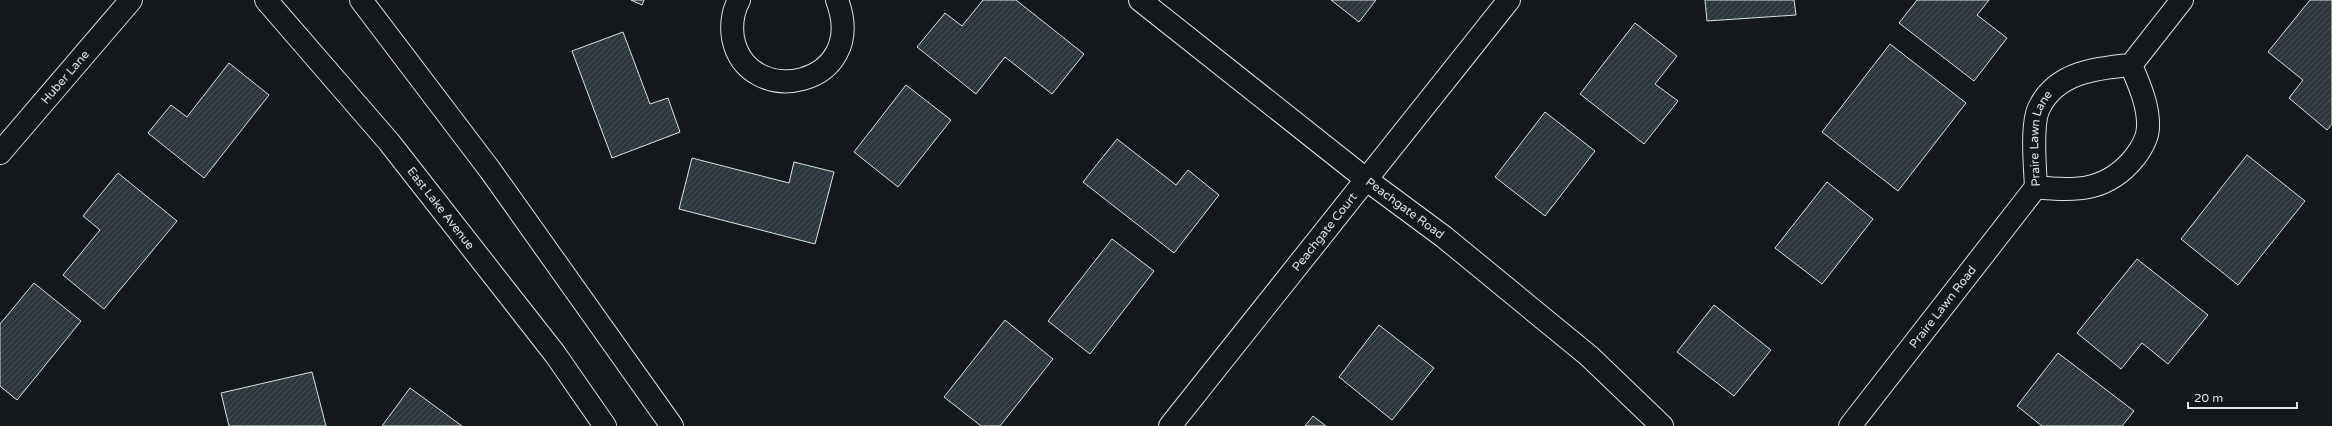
<svg xmlns="http://www.w3.org/2000/svg" width="2332" height="426" font-family="'Varela Round',sans-serif">
<style>
.building{fill:url(#building-hatch);stroke:#d8e6dc}
.lines{fill:none;stroke-linecap:round;stroke-linejoin:round}
.street-casing{stroke:#d8e6dc;stroke-width:24}
.primary-casing{stroke:#d8e6dc;stroke-width:24}
.street{stroke:#14181c;stroke-width:22}
.primary{stroke:#14181c;stroke-width:22}
.labels{text-anchor:middle;stroke-width:3;stroke-linejoin:round;paint-order:stroke}
.street-label{font-size:12px;fill:#d8e6dc;stroke:#14181c}
</style>
<defs>
<pattern id="building-hatch" width="6" height="6" patternUnits="userSpaceOnUse"><rect width="6" height="6" fill="#2c363c"/><path d="M-1 1l2-2M0 6l6-6M5 7l2-2" fill="none" stroke="#4a5358"/></pattern>
</defs>
<rect width="100%" height="100%" fill="#14181c"/>
<g class="building">
<path d="M631,0H644L642,5Z"/>
<path d="M983,0H1016L1084,54L1052,94L1005,57L976,94L917,47L945,13L962,26Z"/>
<path d="M1331,0H1376L1359,22Z"/>
<path d="M1705,0H1794L1796,15L1707,21Z"/>
<path d="M1917,0H1989L1977,15L2007,38L1974,81L1899,23Z"/>
<path d="M2310,0H2332V124L2327,130L2289,98L2303,80L2268,52Z"/>
<path d="M1635,23L1677,56L1655,84L1678,101L1644,144L1580,94Z"/>
<path d="M623,32L650,104L668,98L680,132L612,158L572,51Z"/>
<path d="M1890,44L1966,103L1898,191L1822,132Z"/>
<path d="M229,63L269,95L204,178L148,133L171,105L187,117Z"/>
<path d="M906,85L951,120L898,187L854,152Z"/>
<path d="M1545,112L1595,151L1545,216L1495,177Z"/>
<path d="M1117,139L1176,185L1188,170L1219,195L1174,253L1083,182Z"/>
<path d="M2247,155L2305,201L2238,285L2181,239Z"/>
<path d="M692,158L789,183L794,162L834,172L815,244L679,209Z"/>
<path d="M118,173L177,221L104,309L63,275L100,230L83,216Z"/>
<path d="M1827,182L1873,219L1822,284L1775,248Z"/>
<path d="M1112,239L1154,271L1090,354L1048,321Z"/>
<path d="M2137,259L2208,315L2168,364L2142,343L2121,369L2077,333Z"/>
<path d="M34,283L81,321L17,400L0,386V324Z"/>
<path d="M1714,305L1771,350L1734,396L1677,352Z"/>
<path d="M1005,320L1053,359L1000,426H981L944,397Z"/>
<path d="M1379,325L1434,368L1392,420L1339,377Z"/>
<path d="M2058,353L2134,411L2122,426H2042L2017,406Z"/>
<path d="M312,372L326,426H229L221,393Z"/>
<path d="M410,388L462,426H382Z"/>
<path d="M1313,416L1326,426H1305Z"/>
</g>
<g class="lines">
<g class="street-casing">
<g id="street">
<path d="M739,0C732,13 731,25 733,38C747,111 870,87 837,0"/>
<path id="s1" d="M1140,0L1367,180L1444,237L1589,356L1662,426"/>
<path id="s2" d="M2131,65C2139,84 2149,106 2148,127C2148,137 2141,149 2135,157C2108,191 2076,192 2036,187C2035,168 2031,124 2039,108C2056,72 2097,68 2131,65L2182,0"/>
<path id="s3" d="M0,153L131,0"/>
<path id="s4" d="M1170,426L1509,0"/>
<path id="s5" d="M1850,426L2036,187"/>
</g>
</g>
<g class="primary-casing">
<g id="primary">
<path id="s6" d="M266,0L389,142L555,354L605,426"/>
<path d="M361,0L490,170L672,426"/>
</g>
</g>
<use href="#street" class="street"/>
<use href="#primary" class="primary"/>
</g>
<g class="labels">
<g class="street-label">
<text dy="4" stroke="none"><textPath href="#s3" startOffset="100">Huber Lane</textPath></text>
<text dy="4" stroke="none"><textPath href="#s2" startOffset="257">Praire Lawn Lane</textPath></text>
<text dy="4" stroke="none"><textPath href="#s1" startOffset="337">Peachgate Road</textPath></text>
<text dy="4" stroke="none"><textPath href="#s6" startOffset="272">East Lake Avenue</textPath></text>
<text dy="4" stroke="none"><textPath href="#s4" startOffset="248">Peachgate Court</textPath></text>
<text dy="4" stroke="none"><textPath href="#s5" startOffset="151">Praire Lawn Road</textPath></text>
</g>
</g>
<path d="M2188 402v6h109v-6" fill="none" stroke="#d8e6dc" stroke-width="2"/>
<text x="2194" y="402" font-size="12" fill="#d8e6dc" stroke="#14181c" stroke-width="3" paint-order="stroke">20 m</text>
</svg>
